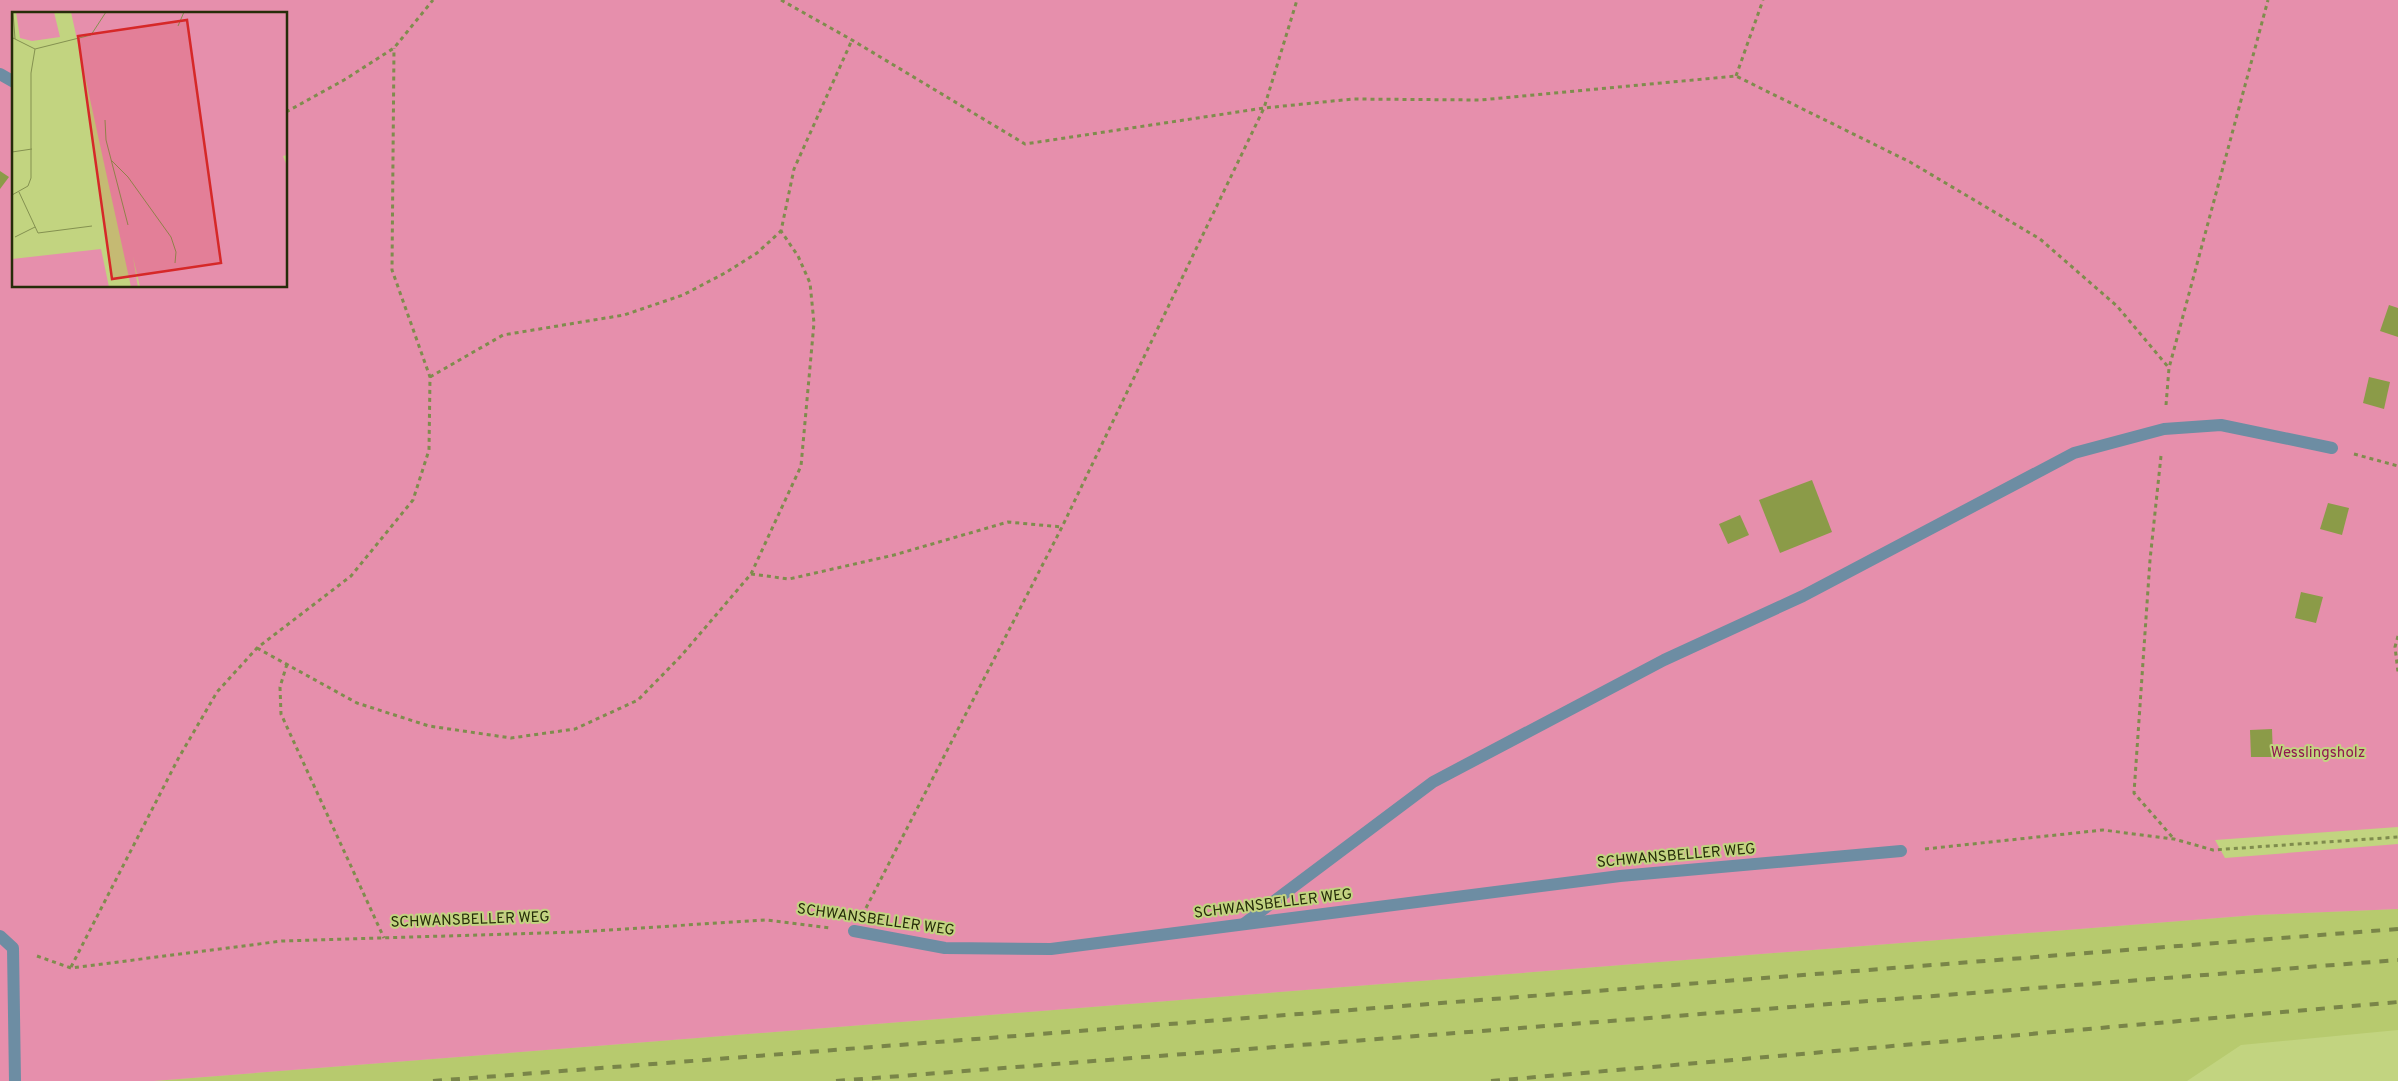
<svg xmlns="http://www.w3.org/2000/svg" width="2398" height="1081" font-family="Overpass,sans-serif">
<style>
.built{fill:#b7ca6e}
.green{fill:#e68fac;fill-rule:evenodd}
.building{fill:#8b9b48}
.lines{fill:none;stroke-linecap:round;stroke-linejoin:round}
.path{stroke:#7f8c4d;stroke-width:3;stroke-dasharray:4 4;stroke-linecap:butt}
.service{stroke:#6d8da3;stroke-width:12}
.minor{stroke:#6d8da3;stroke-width:12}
.rail{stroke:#798548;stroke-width:4;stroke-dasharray:9 9;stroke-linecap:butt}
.labels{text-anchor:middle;stroke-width:4;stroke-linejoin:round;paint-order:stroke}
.park-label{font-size:15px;fill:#901850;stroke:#c2d480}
.street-label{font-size:15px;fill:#262c09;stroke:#c2d480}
.inset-road{fill:none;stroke:#849150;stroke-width:1}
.view{fill:#d62828;fill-opacity:0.15;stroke:#d62828;stroke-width:2.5}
.inset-edge{fill:none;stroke:#262c09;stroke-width:2.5}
</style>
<rect width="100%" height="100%" fill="#c2d480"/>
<path class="built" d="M2398,909V1030L2241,1045L2187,1081H154L2256,915Z"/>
<path class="green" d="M0,0H2398V827L2215,840L2225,858L2398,844V909L2256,915L154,1081H0ZM14,14H286V286H14Z"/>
<g class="building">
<path d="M0,171L9,177L0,189Z"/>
<path d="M2389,305L2398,308V337L2380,331Z"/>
<path d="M2369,377L2390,382L2384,409L2363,403Z"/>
<path d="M1812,480L1832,532L1780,553L1759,500Z"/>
<path d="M2328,503L2349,508L2342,535L2320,529Z"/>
<path d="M1740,515L1749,535L1728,544L1719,524Z"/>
<path d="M2301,592L2323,597L2316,623L2295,618Z"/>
<path d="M2272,729L2273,757H2251L2250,730Z"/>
</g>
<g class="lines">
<g class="path">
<path d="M781,0L852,40L1025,144L1264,108L1353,99L1481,100L1736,76L1910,162L2040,239L2117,306L2169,368"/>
<path d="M1736,76L1763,0"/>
<path d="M286,112L344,80L394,48L433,0"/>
<path d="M430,377L503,335L624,315L683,295L725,273L757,253L781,231"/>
<path d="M2166,405L2169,368L2268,0"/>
<path d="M2354,454L2398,466"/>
<path d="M2161,456L2150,560L2134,793L2174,839"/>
<path d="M751,574L789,579L894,555L1008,522L1062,527"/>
<path d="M2398,636L2395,647L2398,672"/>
<path d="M257,648L357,703L429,726L511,738L575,729L638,700L681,656L751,574L801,466L814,323L810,283L798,256L781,231L794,169L852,40"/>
<path d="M287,664L280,687L281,714L384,938"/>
<path d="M1925,849L2103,830L2174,839L2213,850L2398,837"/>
<path d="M866,908L1062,527L1264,108L1297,0"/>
<path d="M37,956L71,968L282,941L576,932L766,920L831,928"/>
<path d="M71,967L178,759L217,692L257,648L351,576L413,500L429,450L430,377L392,270L394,48"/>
</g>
<g class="service">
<path d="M0,74L14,82"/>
<path d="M1245,923L1433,782L1664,660L1803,596L2074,453L2164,429L2221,425L2332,448"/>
</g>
<g class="minor">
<path d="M854,931L945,948L1051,949L1620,876L1901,851"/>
<path d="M0,936L13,948L15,1081"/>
</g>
<g class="rail">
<path d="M433,1081L2398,929"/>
<path d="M836,1081L2398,960"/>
<path d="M1491,1081L2398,1002"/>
</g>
</g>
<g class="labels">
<g class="park-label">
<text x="2318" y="757">Wesslingsholz</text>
</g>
<g class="street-label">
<text transform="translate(1676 855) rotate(-5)" y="5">SCHWANSBELLER WEG</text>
<text transform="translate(1273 903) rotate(-7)" y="5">SCHWANSBELLER WEG</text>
<text transform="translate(470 919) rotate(-2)" y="5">SCHWANSBELLER WEG</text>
<text transform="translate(876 919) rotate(8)" y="5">SCHWANSBELLER WEG</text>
</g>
</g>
<g transform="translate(12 12)">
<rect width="275" height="275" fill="#c2d480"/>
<path d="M4,0H42L48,25L20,29L8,26ZM59,0H275V143L271,144L275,154V275H128L121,245L126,275H119ZM89,237L97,275H0V247Z" fill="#e68fac"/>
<path class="inset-road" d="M1,0L3,27M166,14L172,0M1,26L23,37M93,108L94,128L116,213M0,140L20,137M99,148L116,165L159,225L164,240L163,251M7,180L26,221L80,214M0,183L16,174L19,166V61L23,37L79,23L94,0M3,225L23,215"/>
<path class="view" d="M175,8L209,251L100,267L66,24Z"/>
<rect width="275" height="275" class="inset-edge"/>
</g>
</svg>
